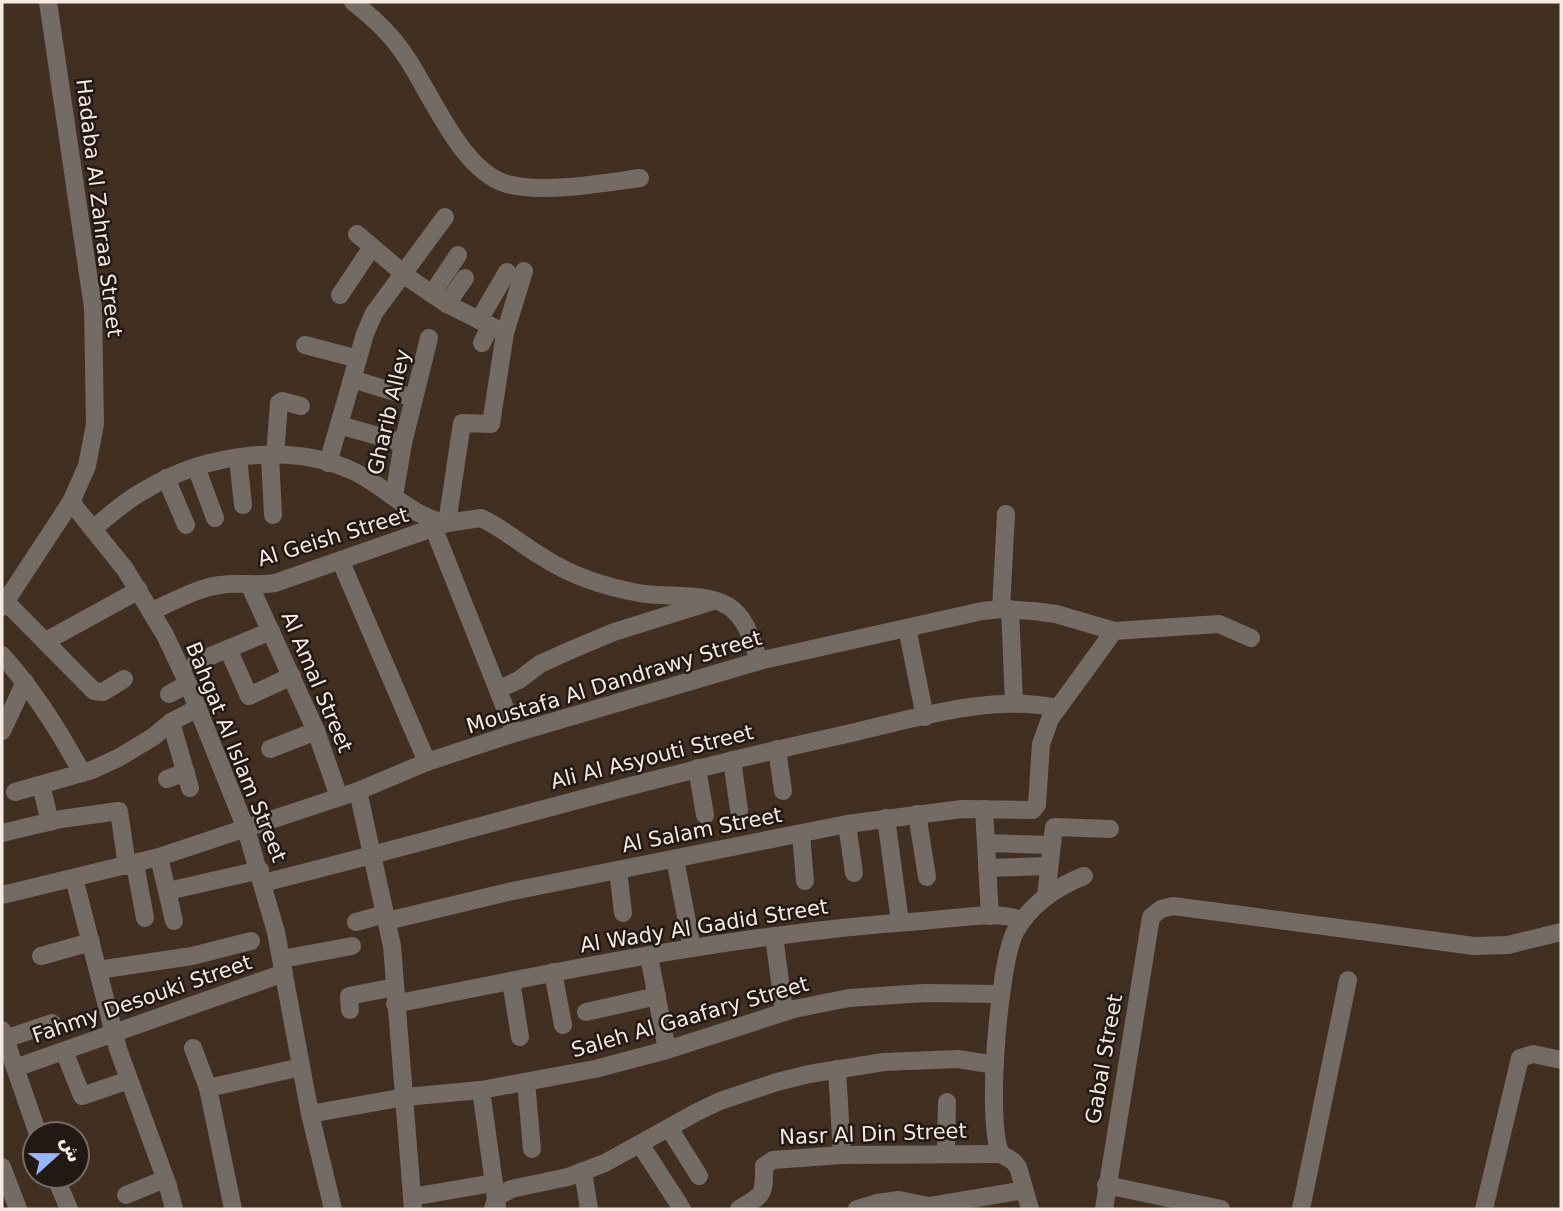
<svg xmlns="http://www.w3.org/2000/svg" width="1563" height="1211" font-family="'DejaVu Sans','Noto Naskh Arabic',sans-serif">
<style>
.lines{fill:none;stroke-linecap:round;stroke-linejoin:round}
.minor{stroke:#746b64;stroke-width:18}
.labels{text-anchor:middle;stroke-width:5;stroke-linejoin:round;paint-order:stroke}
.street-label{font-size:21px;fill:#f5e9e1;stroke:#221914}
</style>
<rect width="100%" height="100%" fill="#412f22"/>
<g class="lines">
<g class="minor">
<path d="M353,2C371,16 389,32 402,51C430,89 459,170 507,184C541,194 604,183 640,178"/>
<path d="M357,234L410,279L447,304L505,333"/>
<path d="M432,294L458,255"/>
<path d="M340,295L372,247"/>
<path d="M447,304L465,278"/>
<path d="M479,320L507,272"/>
<path d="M482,343L490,326"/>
<path d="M305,345L358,359"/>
<path d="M352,379L414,398"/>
<path d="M339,425L403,443"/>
<path d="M270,456L273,515"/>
<path d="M275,456L279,403L282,401L301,406"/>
<path d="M238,458L243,505"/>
<path d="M328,463L365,334L374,313L445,217"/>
<path d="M196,467L215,518"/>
<path d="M166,478L186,525"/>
<path d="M394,496L403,443L429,338"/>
<path d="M71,502L125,569L165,635L188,684L246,829L276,932L310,1114L333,1209"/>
<path d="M447,523L462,423L491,424L505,333L524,271"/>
<path d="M94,528C110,515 126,500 145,490C205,454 290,441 355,472C386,487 413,518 447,523"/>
<path d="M434,529L515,733"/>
<path d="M341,562L427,762"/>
<path d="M250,586L316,731L339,797"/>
<path d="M6,602L94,691L103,692L124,679"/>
<path d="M2,607L71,502L87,466L95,424L93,308L48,2"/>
<path d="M1001,609L1006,514"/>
<path d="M1010,609L1014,702"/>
<path d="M152,611C173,602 196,588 220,585C238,582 256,586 275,583L447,523L481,518C503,528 523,546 544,558C572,576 606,587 639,593C666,598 705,592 728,606C747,618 752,641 759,661"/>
<path d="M907,628L925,717"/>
<path d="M46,641L139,590"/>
<path d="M228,649L249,696L292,676"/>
<path d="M2,655C34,691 59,730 82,773"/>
<path d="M196,662L271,631"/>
<path d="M499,689L519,680L540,664L571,650L614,632L710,602"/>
<path d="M169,694L188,684"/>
<path d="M171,722L190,788"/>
<path d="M2,731L25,682"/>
<path d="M270,749L316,731"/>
<path d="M777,749L783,791"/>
<path d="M732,760L739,810"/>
<path d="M697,768L705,815"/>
<path d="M167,779L186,772"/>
<path d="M41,785L50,822"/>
<path d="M358,791L392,946L413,1209"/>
<path d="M15,792L92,770L120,757L153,737L171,722L198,708"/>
<path d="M984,809L990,916"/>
<path d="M917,814L927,877"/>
<path d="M886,818L900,922"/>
<path d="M847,824L854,873"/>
<path d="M2,833L61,819L119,811L127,866"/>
<path d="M801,834L805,881"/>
<path d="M986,843L1051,845"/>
<path d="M159,857L174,921"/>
<path d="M675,859L692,948"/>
<path d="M135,864L145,918"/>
<path d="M987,868L1049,866"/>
<path d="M618,870L623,913"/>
<path d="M74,878L118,1049L168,1186L174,1209"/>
<path d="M263,883C456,835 645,778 838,736C907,721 987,693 1057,708"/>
<path d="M168,891L260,870"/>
<path d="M2,895L159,857L358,791L427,762L515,733L759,661L982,611L1001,609L1033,611L1056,614L1114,631L1219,624L1251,638"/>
<path d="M1046,896L1054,827L1110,829"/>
<path d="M387,921L508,892L847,824L962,809L1033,810L1037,805L1041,744L1050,719L1114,631"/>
<path d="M356,922L385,914"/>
<path d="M774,936L784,1012"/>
<path d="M41,956L91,942"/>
<path d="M649,956L667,1050"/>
<path d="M282,959L352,946"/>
<path d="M98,970L192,956L251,941"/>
<path d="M553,972L563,1025"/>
<path d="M511,981L520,1037"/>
<path d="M395,1004C569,969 744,933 922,921C952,919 995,910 1022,920"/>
<path d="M350,1010L349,996L395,987"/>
<path d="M586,1012L657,996"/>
<path d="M2,1030L38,1134"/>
<path d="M5,1039L52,1023"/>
<path d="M193,1048L208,1088L233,1209"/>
<path d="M64,1051L82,1096L129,1080"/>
<path d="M15,1068L284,973"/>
<path d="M837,1069L842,1155"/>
<path d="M526,1082L532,1149"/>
<path d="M208,1088L301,1067"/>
<path d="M481,1090L497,1206"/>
<path d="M310,1114L405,1097L481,1090L595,1069L667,1050L794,1009L849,998L925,993L1001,994"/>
<path d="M669,1128L699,1176"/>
<path d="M640,1144L682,1209"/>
<path d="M946,1153L947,1102"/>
<path d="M2,1167L18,1209"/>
<path d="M583,1171L589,1209"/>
<path d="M55,1176L69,1209"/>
<path d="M1106,1185L1221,1209"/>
<path d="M126,1195L165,1179"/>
<path d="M412,1197L493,1183"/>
<path d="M493,1209L496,1198L511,1189L568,1177L605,1163L697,1112L720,1101L777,1082L809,1074L884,1062L958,1059L995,1065"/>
<path d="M739,1209C765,1193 764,1196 764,1166L773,1160L842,1155L1001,1154"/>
<path d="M857,1209L877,1203L899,1200L929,1206L1024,1190"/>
<path d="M1030,1209L1018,1167L1013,1161L1001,1154C985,1125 999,963 1015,932C1030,905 1056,887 1084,876"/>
<path d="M1104,1209L1151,917L1161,909L1173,906L1474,946L1508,945L1561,932"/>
<path d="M1301,1209L1348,980"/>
<path d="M1484,1209L1520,1058L1533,1054L1561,1060"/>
</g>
</g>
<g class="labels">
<g class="street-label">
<text transform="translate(99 208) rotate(83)" y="7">Hadaba Al Zahraa Street</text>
<text transform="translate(389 412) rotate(-77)" y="7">Gharib Alley</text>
<text transform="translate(333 537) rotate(-17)" y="7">Al Geish Street</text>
<text transform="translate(317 682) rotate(67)" y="7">Al Amal Street</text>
<text transform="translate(614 682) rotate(-17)" y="7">Moustafa Al Dandrawy Street</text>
<text transform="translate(236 752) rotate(68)" y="7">Bahgat Al Islam Street</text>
<text transform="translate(652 757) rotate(-14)" y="7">Ali Al Asyouti Street</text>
<text transform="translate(702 830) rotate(-11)" y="7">Al Salam Street</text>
<text transform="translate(704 926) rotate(-9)" y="7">Al Wady Al Gadid Street</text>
<text transform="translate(142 999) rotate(-19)" y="7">Fahmy Desouki Street</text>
<text transform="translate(690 1017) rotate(-16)" y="7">Saleh Al Gaafary Street</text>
<text transform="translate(1104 1059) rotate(-80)" y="7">Gabal Street</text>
<text transform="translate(873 1134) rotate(-2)" y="7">Nasr Al Din Street</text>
</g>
</g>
<rect width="1563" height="1211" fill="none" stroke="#f5e9e1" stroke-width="7"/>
<g transform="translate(56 1155) rotate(69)"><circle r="33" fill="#221914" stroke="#766c66" stroke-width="2"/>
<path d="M0-5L12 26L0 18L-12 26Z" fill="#98b6fd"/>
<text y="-10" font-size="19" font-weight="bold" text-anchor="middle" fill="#f5e9e1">ش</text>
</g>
</svg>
